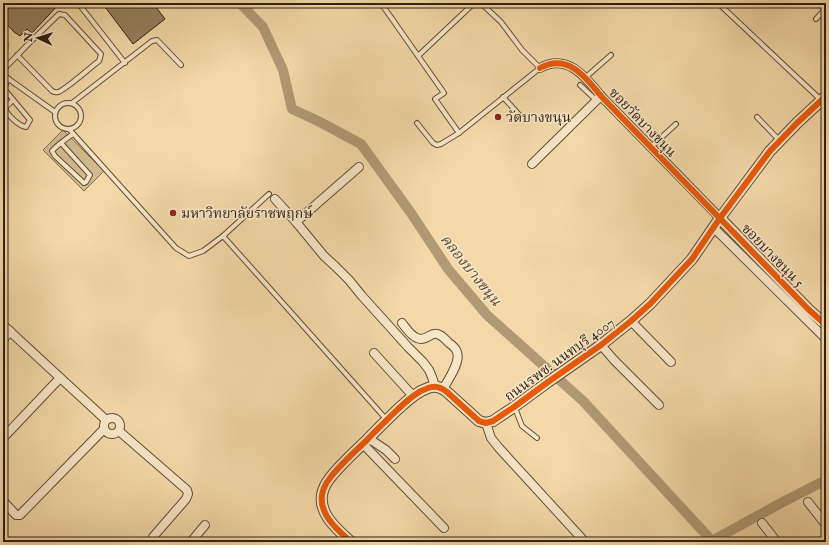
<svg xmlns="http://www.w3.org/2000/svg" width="829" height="545" font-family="'IM FELL English','Noto Serif Thai',serif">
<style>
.green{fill:#d3b98f;stroke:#816c4f}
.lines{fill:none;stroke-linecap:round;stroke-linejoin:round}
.canal{stroke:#b19975;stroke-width:10}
.building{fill:#957f5f;stroke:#2f1f0f}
.service-casing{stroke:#604d36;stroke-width:6}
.minor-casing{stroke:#604d36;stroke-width:10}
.tertiary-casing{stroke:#604d36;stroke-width:12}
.service{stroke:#f8e6c7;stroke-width:4}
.minor{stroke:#f8e6c7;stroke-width:8}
.tertiary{stroke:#f8e6c7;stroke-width:10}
.cycleway-casing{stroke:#f8e6c7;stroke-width:8}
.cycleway{stroke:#e8590c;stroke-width:6}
.poi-dot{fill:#8f2418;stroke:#f8e6c7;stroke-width:1.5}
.labels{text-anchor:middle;stroke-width:3;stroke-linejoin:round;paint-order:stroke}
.poi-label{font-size:14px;fill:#2f1f0f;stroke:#f8e6c7;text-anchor:start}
.street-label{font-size:14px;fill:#2f1f0f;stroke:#f8e6c7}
.water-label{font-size:15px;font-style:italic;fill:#5c4a33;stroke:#f8e6c7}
</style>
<rect width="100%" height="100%" fill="#f4d8a9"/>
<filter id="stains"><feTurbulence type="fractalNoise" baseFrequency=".005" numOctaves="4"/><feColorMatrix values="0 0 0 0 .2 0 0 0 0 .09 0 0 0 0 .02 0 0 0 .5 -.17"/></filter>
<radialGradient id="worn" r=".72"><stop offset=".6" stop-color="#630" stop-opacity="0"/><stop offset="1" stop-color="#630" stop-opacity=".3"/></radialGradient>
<path class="green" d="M63,130L104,171L84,191L43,150Z"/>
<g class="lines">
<g class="canal">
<path d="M240,3L263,27L283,70L292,109L318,121L361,144L411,213L448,269L487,315L583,401L713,542"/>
<path d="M712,541L781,503L826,480"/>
</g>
</g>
<g class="building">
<path d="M3,3H60L32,33L27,29L20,36L14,32L3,20Z"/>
<path d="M102,3H153L165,19L133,44Z"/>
</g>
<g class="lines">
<g class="service-casing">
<g id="service">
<path d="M78,3L125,63"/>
<path d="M718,3L821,100"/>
<path d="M383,6L444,93L435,99L459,133"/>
<path d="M816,19L826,8"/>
<path d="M3,36C6,41 7,48 3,53"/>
<path d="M3,70C21,51 40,32 59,14L65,15L101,54L100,58L99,61C92,66 64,91 58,92C56,93 54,92 52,91L17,55"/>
<path d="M3,75L55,112"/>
<path d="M586,77L611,55"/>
<path d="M8,78L5,87V90L30,120L26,127C19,126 7,115 5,108L13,100"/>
<path d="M580,85L596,100"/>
<path d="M503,97L524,120"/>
<circle cx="68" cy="116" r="13"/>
<path d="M72,103L152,41L157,40L159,42L181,65"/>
<path d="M757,117L780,141"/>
<path d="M417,123L433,143L437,145L441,144L459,133L540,68L522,50L501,22L483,5H472L418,56"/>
<path d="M69,129L176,248L189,256L203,251L223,236L269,194"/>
<path d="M61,143L90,175L86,182L84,183L55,156L52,151C58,144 66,139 73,134"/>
<path d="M651,147L676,124"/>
<path d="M223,236L386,419"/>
<path d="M515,408L522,426L537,438"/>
</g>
</g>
<g class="minor-casing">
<g id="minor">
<path d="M824,3L826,5"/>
<path d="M540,68C567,53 585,76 601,96L720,218"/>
<path d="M532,164L601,96"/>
<path d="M275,199L296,222L324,256L336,267L349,280L362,296L408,347L423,362L429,370L432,377L435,386"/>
<path d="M296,222L359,167"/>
<path d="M714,228L826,339"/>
<path d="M631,321L671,362"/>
<path d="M402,323C406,328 411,336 417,338C426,342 430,332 437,334C442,335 446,340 449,343C452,345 456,349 457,352C461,362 448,380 443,389"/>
<path d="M3,325L106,420"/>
<path d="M3,340L10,331"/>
<path d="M601,345L614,360L659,405"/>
<path d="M374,353L413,396"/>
<circle cx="112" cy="426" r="8"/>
<path d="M486,423L491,438L499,448L585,542"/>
<path d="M119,431L187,490L188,494L186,499L153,537V542"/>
<path d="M3,438L60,378"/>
<path d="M368,438L386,450L395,459"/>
<path d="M363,444L444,528"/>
<path d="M3,501L16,515H20L104,429"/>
<path d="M808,502L826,525"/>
<path d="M762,523L777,542"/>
<path d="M191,542L205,525"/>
</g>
</g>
<g class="tertiary-casing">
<g id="tertiary">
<path d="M720,218L808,309L826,325"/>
<path d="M351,542C338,530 319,515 322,495C323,489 326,483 330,478C340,465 353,453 366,441C376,430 387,420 398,409C407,401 416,392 428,388C435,385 441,387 447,392L479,421L486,423L493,421L514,407L548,382L601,345L631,321L650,304L692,259L720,218L770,151L797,123L826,96"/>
</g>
</g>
<use href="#service" class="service"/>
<use href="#minor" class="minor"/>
<use href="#tertiary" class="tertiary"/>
<g class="cycleway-casing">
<g id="cycleway">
<path d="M540,68C567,53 585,76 601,96L808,309L826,325"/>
<path d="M351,542C338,530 319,515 322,495C323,489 326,483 330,478C340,465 353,453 366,441C376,430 387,420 398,409C407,401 416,392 428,388C435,385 441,387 447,392L479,421L486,423L493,421L514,407L548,382L601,345L631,321L650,304L692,259L720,218L770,151L797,123L826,96"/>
</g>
</g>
<use href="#cycleway" class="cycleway"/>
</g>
<g class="poi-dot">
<circle cx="498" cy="117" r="4"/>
<circle cx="173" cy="213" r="4"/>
</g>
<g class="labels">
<g class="poi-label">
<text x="506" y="122">วัดบางขนุน</text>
<text x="181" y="218">มหาวิทยาลัยราชพฤกษ์</text>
</g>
<g class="street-label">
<text transform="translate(643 122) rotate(46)" y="5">ซอยวัดบางขนุน</text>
<text transform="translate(773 255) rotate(46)" y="5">ซอยบางขนุน 5</text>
<text transform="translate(559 359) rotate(-36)" y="5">ถนนรพช. นนทบุรี 4007</text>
</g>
<g class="water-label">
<text transform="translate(471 270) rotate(51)" y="5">คลองบางขนุน</text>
</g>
</g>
<rect width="829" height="545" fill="none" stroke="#f4d8a9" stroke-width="16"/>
<rect x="4" y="4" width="821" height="537" fill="none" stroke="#2f1f0f" stroke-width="2"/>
<rect x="8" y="8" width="813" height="529" fill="none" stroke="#2f1f0f"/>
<g transform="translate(38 38) rotate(274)" stroke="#f8e6c7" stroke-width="3" paint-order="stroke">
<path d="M0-3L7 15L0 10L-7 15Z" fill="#2f1f0f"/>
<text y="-6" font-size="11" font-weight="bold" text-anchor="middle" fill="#2f1f0f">N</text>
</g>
<rect width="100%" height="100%" filter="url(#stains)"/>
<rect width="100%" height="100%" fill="url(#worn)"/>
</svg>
